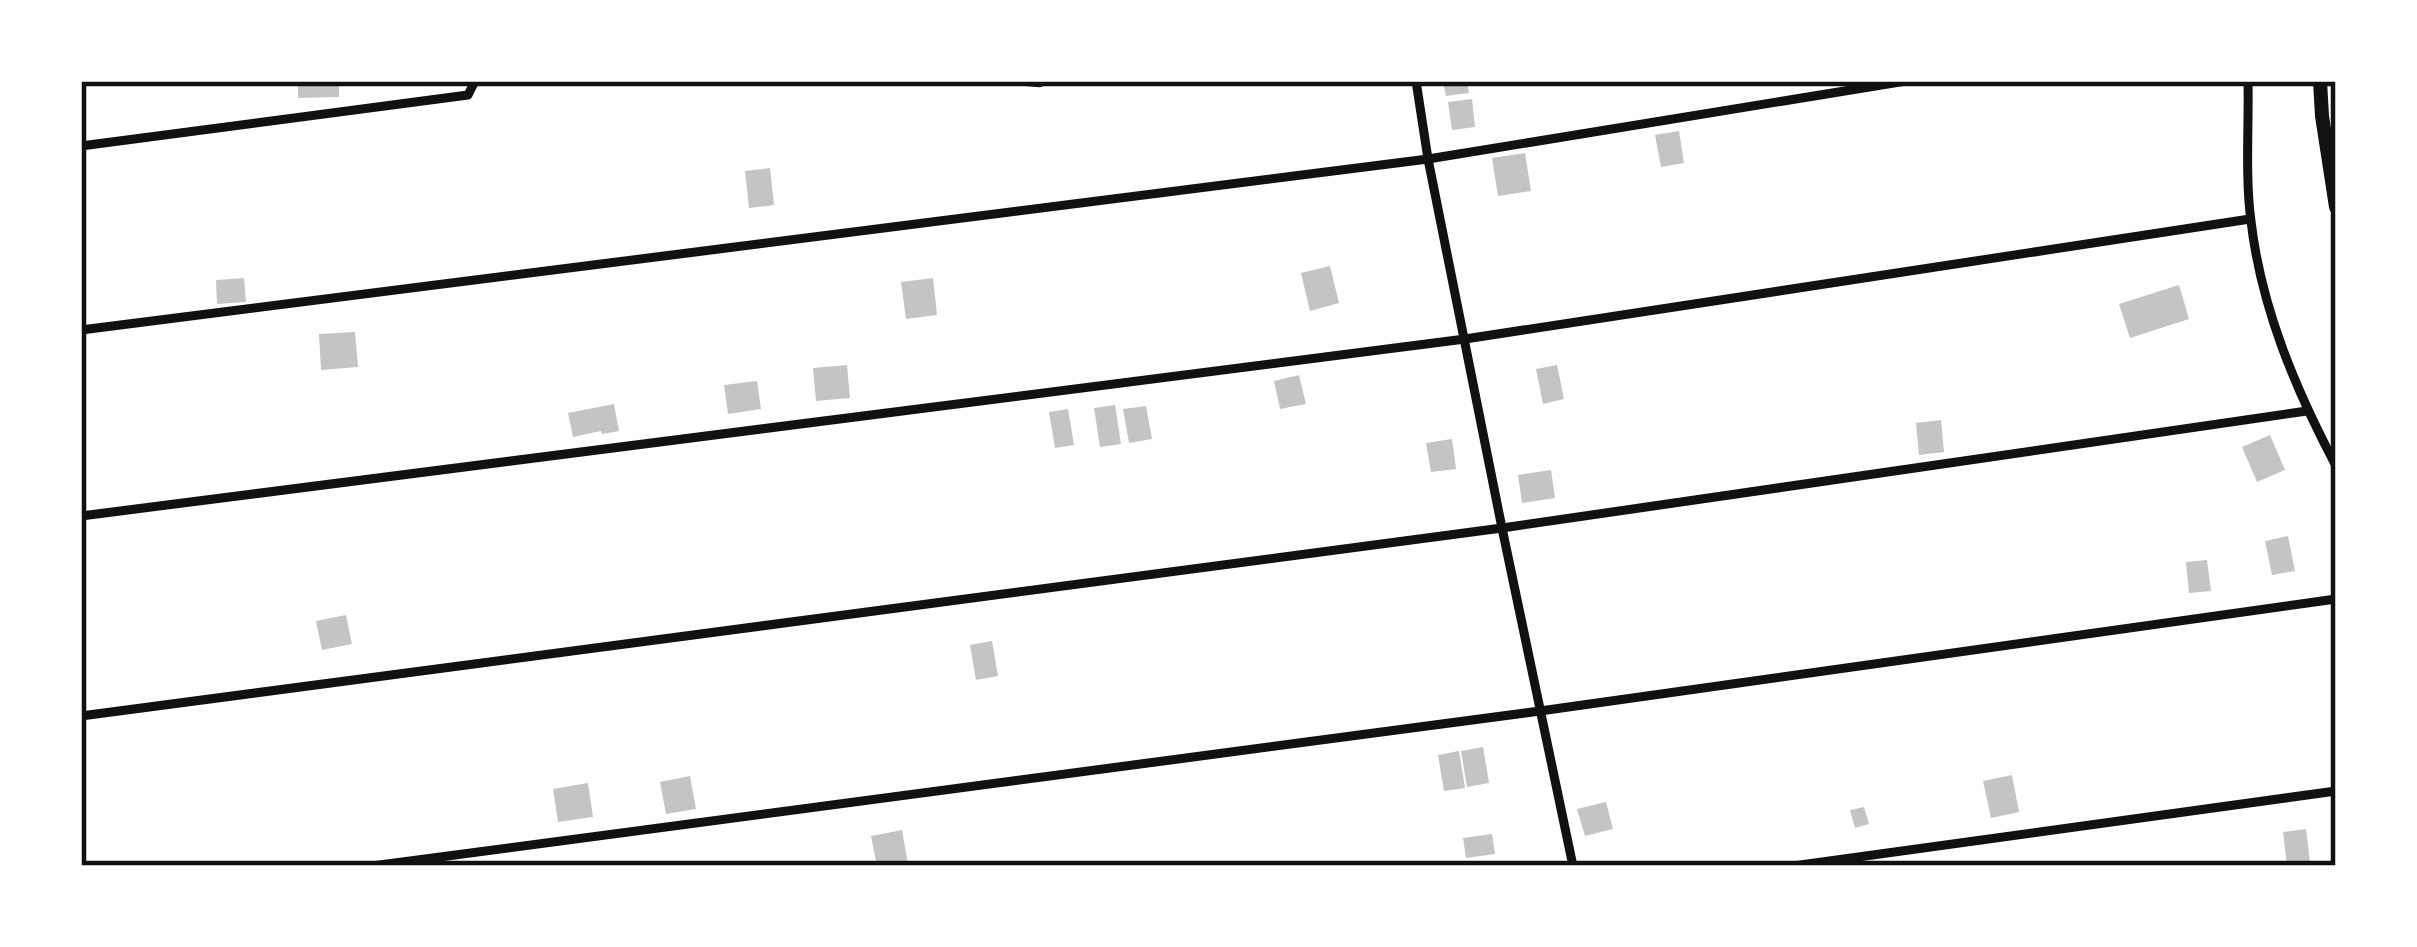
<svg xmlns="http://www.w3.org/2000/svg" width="2417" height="947" font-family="'DejaVu Sans',sans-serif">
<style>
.building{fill:#c4c4c4}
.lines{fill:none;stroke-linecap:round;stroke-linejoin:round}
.service{stroke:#111;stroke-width:4.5}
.minor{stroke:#111;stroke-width:9}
.trunk{stroke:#111;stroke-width:14}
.neatline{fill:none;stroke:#111;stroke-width:4.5}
</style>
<rect width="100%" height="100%" fill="#fff"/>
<g class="building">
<path d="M298,81H339V97L298,98Z"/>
<path d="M1443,81H1467L1469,93L1446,96Z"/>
<path d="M1472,99L1475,127L1452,130L1448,102Z"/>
<path d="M1679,131L1684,163L1661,167L1655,135Z"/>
<path d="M1525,153L1531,191L1498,196L1492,158Z"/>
<path d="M770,168L774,205L749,208L745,171Z"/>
<path d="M1330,266L1339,303L1310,311L1301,273Z"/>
<path d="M244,278L246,302L217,304L216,280Z"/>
<path d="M933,278L937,315L906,319L901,282Z"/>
<path d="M2179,285L2189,319L2130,338L2119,304Z"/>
<path d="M355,332L358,367L321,370L319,334Z"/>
<path d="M847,365L850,398L816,401L813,368Z"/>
<path d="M1557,365L1564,399L1543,404L1536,369Z"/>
<path d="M1299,375L1306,404L1280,409L1274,381Z"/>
<path d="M757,381L761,409L728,414L724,385Z"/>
<path d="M614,404L619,431L602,434L601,431L573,437L568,413Z"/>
<path d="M1115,405L1121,444L1100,447L1094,408Z"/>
<path d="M1146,406L1152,439L1129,443L1123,409Z"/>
<path d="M1068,409L1074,445L1055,448L1049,412Z"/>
<path d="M1941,420L1944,452L1919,455L1916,423Z"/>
<path d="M2270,435L2285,470L2257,482L2242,447Z"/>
<path d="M1452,439L1456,469L1431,472L1426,443Z"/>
<path d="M1551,470L1555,498L1522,503L1518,475Z"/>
<path d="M2288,536L2295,571L2272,575L2265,541Z"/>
<path d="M2207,560L2211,591L2189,593L2186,562Z"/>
<path d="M346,615L352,644L322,650L316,621Z"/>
<path d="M992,641L998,676L976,680L970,645Z"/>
<path d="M1483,747L1489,783L1467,787L1461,751Z"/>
<path d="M1459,751L1465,788L1444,791L1438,755Z"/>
<path d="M2012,775L2019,812L1991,818L1983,781Z"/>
<path d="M690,776L696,809L666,814L660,782Z"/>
<path d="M588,783L593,817L558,822L553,789Z"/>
<path d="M1606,802L1613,829L1585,836L1577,809Z"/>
<path d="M1864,807L1869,824L1855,828L1850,810Z"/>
<path d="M2306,829L2310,862L2287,865L2283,832Z"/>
<path d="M902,830L908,865L877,866L871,836Z"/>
<path d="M1492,834L1495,854L1466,858L1463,838Z"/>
</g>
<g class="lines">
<path class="service" d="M990,81L1040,85L1050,81"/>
<g class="minor">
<path d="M1416,81L1428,159L1502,528L1573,866"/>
<path d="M2248,81C2249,125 2245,178 2251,221C2261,308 2296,390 2336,466"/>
<path d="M81,146L468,95L475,81"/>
<path d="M81,330L1428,159L1906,81"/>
<path d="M81,516L1465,339L2250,219"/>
<path d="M81,716L1502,528L2307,411"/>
<path d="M372,866L1540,711L2336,599"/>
<path d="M1793,866L2336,791"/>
</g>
<path class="trunk" d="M2320,81L2322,116L2336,207"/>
</g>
<rect width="2417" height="947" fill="none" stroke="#ffffff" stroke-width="168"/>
<rect x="84" y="84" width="2249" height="779" class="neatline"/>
</svg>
